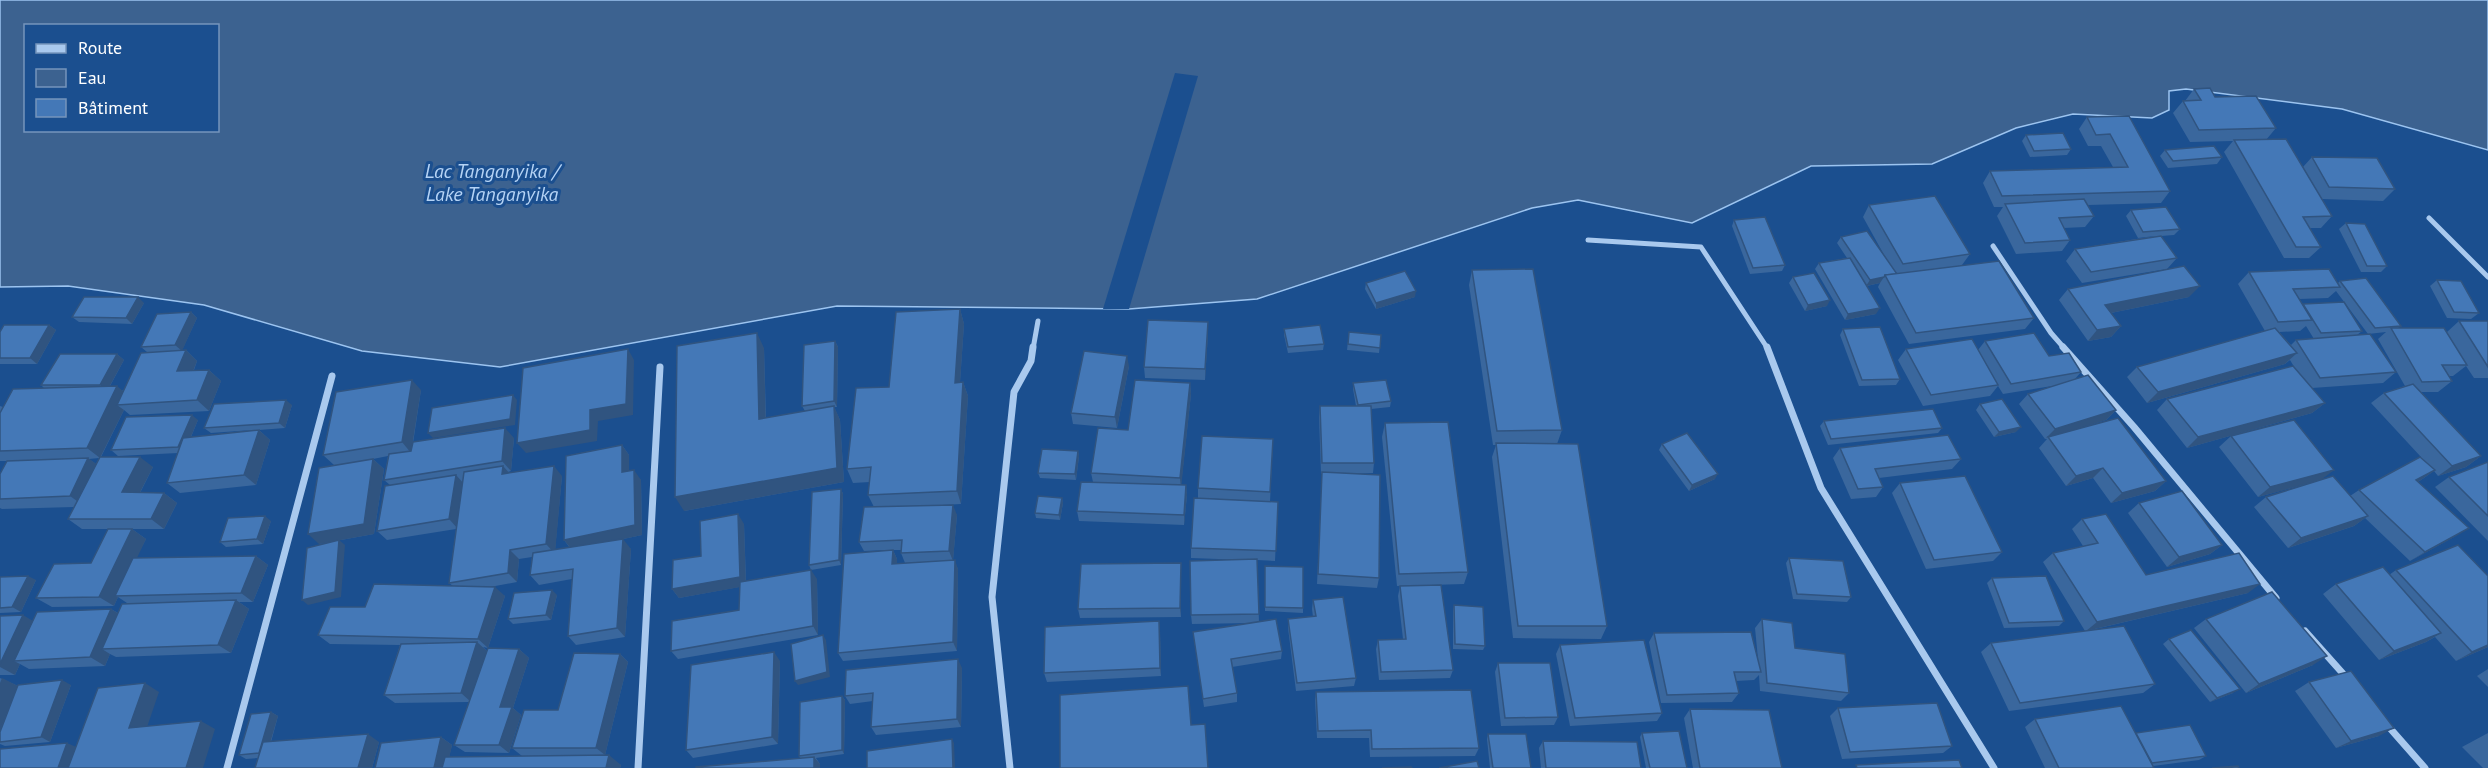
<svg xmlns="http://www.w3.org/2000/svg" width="2488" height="768" font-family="'PT Sans',sans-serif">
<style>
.water{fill:#3c6290;stroke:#9cc4f0;stroke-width:1.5;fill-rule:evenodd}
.pier{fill:#1b4f8f}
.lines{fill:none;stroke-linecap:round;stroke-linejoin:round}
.minor-far1{stroke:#a9c9ee;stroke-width:5}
.minor{stroke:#a9c9ee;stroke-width:7}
.wall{fill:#3a679d;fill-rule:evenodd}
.shaded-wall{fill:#305480}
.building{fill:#4478b7;stroke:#305480;stroke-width:1.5}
.labels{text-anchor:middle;stroke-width:6;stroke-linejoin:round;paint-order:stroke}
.water-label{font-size:20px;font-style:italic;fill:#b5d3f5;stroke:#1b4f8f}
</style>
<rect width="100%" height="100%" fill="#1b4f8f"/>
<path class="water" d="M0,0H2488V150L2342,109L2186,89L2169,91V110L2152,118L2073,114L2016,128L1932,164L1811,166L1692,223L1578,200L1532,208L1257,299L1129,309L837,306L500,367L362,351L204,305L68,286L0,287ZM26,26H218V130H26Z"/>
<path class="pier" d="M1175,73L1198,76L1129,309H1103Z"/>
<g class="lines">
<g class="minor-far1">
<path d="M2429,218L2488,277"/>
<path d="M1588,240L1701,247L1768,349"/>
<path d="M1993,246L2051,333L2065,349"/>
<path d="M1033,349L1038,321"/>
</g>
<g class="minor">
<path d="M1767,347L1821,488L1994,768"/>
<path d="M2063,347L2134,427L2276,598"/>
<path d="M2305,631L2346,677"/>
<path d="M2388,726L2425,768"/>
<path d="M227,768L332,376"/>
<path d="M638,768L660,367"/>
<path d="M1010,768L992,597L1014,392L1031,361L1033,347"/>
</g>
</g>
<g class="wall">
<path d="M2194,89L2215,97L2276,128L2266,140L2303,167L2312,157L2395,189L2383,201L2322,199L2332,216L2321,228H2310L2321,247L2309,258H2284L2224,152L2233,141L2190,142L2173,113L2183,101H2185Z"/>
<path d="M2129,116L2170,191L2161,203L2088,205L2094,216L2085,227L2064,228L2070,240L2062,251L2016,254L1997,216L2003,207H1994L1983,183L1990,171L2113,167L2101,146H2088L2079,129L2087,117Z"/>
<path d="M2026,135L2071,149L2067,155L2030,157L2022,141Z"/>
<path d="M2165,150L2222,157L2217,164L2168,168L2160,156Z"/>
<path d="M1869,205L1970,254L1962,265L2034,318L2025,329L1909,344L1878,287L1880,283L1867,286L1876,314L1845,320L1815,269L1819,263L1847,258L1837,243L1841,237L1888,262L1863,217Z"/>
<path d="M2131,210L2180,229L2174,235L2161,236L2177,258L2167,269L2082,283L2066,261L2075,249L2155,236L2138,238L2126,216Z"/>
<path d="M1734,220L1785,265L1782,271L1750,274L1732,226Z"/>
<path d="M2346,223L2387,266L2381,272H2361L2339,229Z"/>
<path d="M1472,270L1562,430L1557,444L1607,626L1601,639L1513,638L1492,457L1496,445H1493L1469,285Z"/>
<path d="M2249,272L2338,283L2340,281L2401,326L2398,328L2447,332L2459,321H2488V378H2474L2466,366L2453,376H2449L2452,381L2438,392H2420L2481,456L2466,467L2438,476L2434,471L2418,482L2454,537L2410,561L2365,518L2354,526L2288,548L2254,507L2266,497L2317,481L2258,497L2219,447L2231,436L2322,480L2350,496L2359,490L2421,457L2371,403L2384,393L2405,386L2378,339L2386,332L2368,334L2336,291L2328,298L2299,299L2302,304L2362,331L2357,335L2396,372L2383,383L2312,388L2325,403L2312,413L2187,448L2157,410L2167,399L2296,370L2290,360L2285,364L2147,403L2127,377L2137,367L2265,331L2238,284ZM2306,326L2314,339L2296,340L2291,345L2279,332L2300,331Z"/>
<path d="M1793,277L1827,306L1805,311L1789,283Z"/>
<path d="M2437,280L2479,313L2471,319L2447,318L2430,286Z"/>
<path d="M1366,283L1415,297L1376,309L1365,289Z"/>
<path d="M2068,289L2189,297L2111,313L2121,326L2111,337L2088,341L2059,300Z"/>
<path d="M144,303L132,324L79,322L72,317Z"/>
<path d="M960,309L964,324L960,382H963L968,396L961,504L942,505L957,515L953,560L958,569L957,651L843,661L838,653L887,550L864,551L859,542L874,507L868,495L870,482L853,483L847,469L889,387ZM893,550H902L901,553L905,563L921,562L897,564V559Z"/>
<path d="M191,312L197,318L182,350H186L197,361L194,370H209L221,381L209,411L130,415L124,410L101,457L153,467L140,493H164L177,503L164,529H82L68,519L74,507L2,509L0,508V474L7,461H0V406L3,407L44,388L41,385L117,354L124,360L110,386L124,391L147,352L141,347ZM99,458L96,464L89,459Z"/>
<path d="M1208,322V333L1205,380L1145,378L1144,367Z"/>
<path d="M49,325L56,330L37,364H0V332Z"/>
<path d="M1284,329L1324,344L1323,350L1288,353L1284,335Z"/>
<path d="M1843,329L1900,379L1896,385L1859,386L1840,335Z"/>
<path d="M1349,332L1381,335L1379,353L1347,350Z"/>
<path d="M835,341L838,347L837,407H834L840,420L844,482L684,511L764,348L766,418L805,411L802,406Z"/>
<path d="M1985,341L2049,356L2081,372L2075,379L2116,410L2106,420L2077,429L2166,481L2155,491L2111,503L2093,478L2066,486L2039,448L2047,439H2045L2019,404L2028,394L2052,386L2003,394L1998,386L1990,396L1923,406L1898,360L1906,349L1978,350Z"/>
<path d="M1129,366L1117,428L1073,424L1071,413Z"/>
<path d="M1190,383L1191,394L1181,485H1186L1187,495L1184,525L1079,521L1077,511L1093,482L1091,473L1128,430Z"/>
<path d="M1353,383L1391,401L1390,407L1371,409L1374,463L1373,473L1346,474L1379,578L1377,588L1317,584L1322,474H1321L1319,417L1320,406H1356L1353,389Z"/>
<path d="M421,390L413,443L514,438L511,471L508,472L509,473L562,476L555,550L570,548L564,540L622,445L629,455V471L641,480L642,535L614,541L631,549L625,637L576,645L568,636L572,579L539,585L530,575L532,557L519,559L517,582L490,587L505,596L488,648L483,647L487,651L519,649L529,658L513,708L521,715L509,753L465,752L454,745L469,702L395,703L384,695L400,645L330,644L318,635L365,607L453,586L449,583L456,529L387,540L377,531L390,485L384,480L388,456L373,459L384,469L374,534L319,544L334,465L323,455Z"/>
<path d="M1980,404L2016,432L1994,437L1976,410Z"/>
<path d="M292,405L285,428L259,430L270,440L256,485L180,493L167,483L178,453L118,456L111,450L198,420L191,437L252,430L211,433L204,428Z"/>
<path d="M1824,421L1942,428L1938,433L1828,445L1820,426Z"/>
<path d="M1385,423L1468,572L1464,584L1397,586L1382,437Z"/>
<path d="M1273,439L1270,502H1278L1275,561L1257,560L1259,622L1282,651L1281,659L1232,667L1237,693V702L1204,707L1193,632L1251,623L1192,624L1191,615L1245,560L1191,558V548L1240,500L1198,498V488Z"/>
<path d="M1662,444L1715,479L1689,491L1659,450Z"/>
<path d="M1840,448L1961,459L1952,469L1879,478L1883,487L1876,497L1851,499L1833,458Z"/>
<path d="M1078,451L1079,456L1076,480L1040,478L1038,473Z"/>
<path d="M2488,462V541L2435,487L2449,477Z"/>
<path d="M1900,483L2002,552L1993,561L1926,569L1892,493Z"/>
<path d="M841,489L843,494L841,565L811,570L809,565Z"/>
<path d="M1062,498L1063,503L1060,520L1036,518L1035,513Z"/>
<path d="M2139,503L2222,545L2210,554L2167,567L2128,513Z"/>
<path d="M2082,519L2146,575L2248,593L2091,630L2155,684L2143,693L2009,711L1981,652L1991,643L2085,631L2043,562L2053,553L2083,546L2072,529Z"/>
<path d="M271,521L263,544L226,547L220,542Z"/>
<path d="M744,524L746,581L817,579L818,635L678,659L671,651L739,610V587L679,598L672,589L701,556Z"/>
<path d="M132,529L146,539L136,558L256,556L268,565L253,602H239L249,609L231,653L116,657L110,654L105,666L29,669L20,664L15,675H0V616L32,621L111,609L118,613L127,603L118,597L114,606L52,607L36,598L91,563Z"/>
<path d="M1789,558L1851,597L1847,602L1793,599L1786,563Z"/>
<path d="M1181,563V617L1080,618L1078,609Z"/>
<path d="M1265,566L1303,608V613L1265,611Z"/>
<path d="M2396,570L2488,576V647L2456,661L2435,637L2426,642L2379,660L2323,594L2336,584L2389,575Z"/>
<path d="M0,577L36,580L21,612L0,613Z"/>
<path d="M1992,578L2064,621L2059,626L2004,628L1987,583Z"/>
<path d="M1400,586L1453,670L1450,678L1379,680L1376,649L1378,640L1403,639L1398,596Z"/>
<path d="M557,595L551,620L513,624L508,619Z"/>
<path d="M1313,600L1356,678L1354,686L1296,691L1288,628V619L1313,617L1312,609Z"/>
<path d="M1454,605L1485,646L1483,650L1453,649V610Z"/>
<path d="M1762,619L1795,648L1849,693L1841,701L1760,691L1759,675L1754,680L1736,681L1739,693L1732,702L1661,703L1649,642L1654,633L1758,659L1755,628Z"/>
<path d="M2206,619L2313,665L2246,693L2194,628Z"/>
<path d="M1159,621L1160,630L1161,676L1047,682L1044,673Z"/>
<path d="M2169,639L2233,693L2210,702L2163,644Z"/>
<path d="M1560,645L1662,713L1657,721L1570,726L1556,654Z"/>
<path d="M620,654L628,662L605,755L621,765L620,768H375L441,737L452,745L449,757L522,756L512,748L558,710Z"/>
<path d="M780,661L778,744L693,758L686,750Z"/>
<path d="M1498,663L1558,717L1554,725L1501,726L1495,672Z"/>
<path d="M962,668L961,727L876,735L871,727L873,701L850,704L845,696Z"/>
<path d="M2488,669V687L2477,676Z"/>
<path d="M0,678L18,686L71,685L50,742L5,746L0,744V732L8,711L0,730Z"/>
<path d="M2309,682L2379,736L2336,748L2295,691Z"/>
<path d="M1316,692L1479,748L1475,756L1370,757L1369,738H1317L1315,700Z"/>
<path d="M842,696L845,700L844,754L816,758L820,764L800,758L799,756Z"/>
<path d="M1838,708L1952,746L1943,753L1842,759L1830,716Z"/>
<path d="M1690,709L1782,768H1693L1684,718Z"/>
<path d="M271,712L278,716L271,742H379L372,768H255L258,758L246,759L239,755Z"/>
<path d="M2035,719L2136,733L2206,756L2199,760L2153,766L2154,768H2045L2025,727Z"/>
<path d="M1642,733L1687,768H1646L1640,737Z"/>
<path d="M2488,733V768H2483L2462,747Z"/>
<path d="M1488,734L1531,768H1490L1487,739Z"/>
<path d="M1543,741L1641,768H1541L1539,748Z"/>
</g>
<g class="shaded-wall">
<path d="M1884,277L1880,283L1866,286L1870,280Z"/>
<path d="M2200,286L2189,297L2096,316L2105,305Z"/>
<path d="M1416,291L1415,297L1376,309V303Z"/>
<path d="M138,297L144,303L132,324L126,318Z"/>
<path d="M1830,300L1827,306L1805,311L1808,305Z"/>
<path d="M1880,308L1876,314L1845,320L1848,314Z"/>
<path d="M960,309L964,324L959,397L955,383Z"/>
<path d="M191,312L197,318L182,351L175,345Z"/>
<path d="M1208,322V333L1205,380V369Z"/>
<path d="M49,325L56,330L37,364L30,358Z"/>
<path d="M2121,326L2111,337L2088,341L2097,330Z"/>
<path d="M757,333L764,348L766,433L759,419Z"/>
<path d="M835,341L838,347L837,407L834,401Z"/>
<path d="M628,349L634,360L633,415L598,421L597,441L526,453L517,443L590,410Z"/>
<path d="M186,350L197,361L189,382L177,371Z"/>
<path d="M2297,353L2285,364L2147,403L2158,392Z"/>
<path d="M117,354L124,360L107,391L100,385Z"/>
<path d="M1127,356L1129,366L1117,428L1115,417Z"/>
<path d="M209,370L221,381L209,411L197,400Z"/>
<path d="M412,380L421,390L411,453L402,442Z"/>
<path d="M963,382L968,396L961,504L957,491Z"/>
<path d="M1190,383L1191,394L1181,489L1180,478Z"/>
<path d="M117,386L130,397L117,405L124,410L100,458L87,448Z"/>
<path d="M513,395L517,400L515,425L433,438L428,433Z"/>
<path d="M286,400L292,405L285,428L279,423Z"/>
<path d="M2325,403L2312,413L2187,448L2198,437Z"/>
<path d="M834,406L840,420L844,482L684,511L675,497Z"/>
<path d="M2116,410L2106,420L2049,438L2048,437L2045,439L2055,429Z"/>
<path d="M192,415L198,420L184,453L178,447Z"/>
<path d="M2021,427L2016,432L1994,437L1999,432Z"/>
<path d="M505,428L514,438L511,471L502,461Z"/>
<path d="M259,430L270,440L256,485L244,475Z"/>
<path d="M622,445L629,455V482L622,472Z"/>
<path d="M1078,451L1079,456L1076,480L1075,474Z"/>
<path d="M2481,456L2466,467L2438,476L2452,466Z"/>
<path d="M140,457L153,467L135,502L122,492Z"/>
<path d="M88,458L102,468L84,506L70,496Z"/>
<path d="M373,459L384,469L374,534L319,544L308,534Z"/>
<path d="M503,466L512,476L502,474Z"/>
<path d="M554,466L562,476L555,554L546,544Z"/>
<path d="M2103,468L2093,478L2066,486L2076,476Z"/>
<path d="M634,470L641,480L642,535L572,550L564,540Z"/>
<path d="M2334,470L2321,480L2258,497L2270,487Z"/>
<path d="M2435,470L2421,480L2402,490L2416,480Z"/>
<path d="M1718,474L1715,479L1689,491L1692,485Z"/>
<path d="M456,475L465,485L458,529L449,519Z"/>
<path d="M2166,481L2155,491L2111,503L2122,493Z"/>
<path d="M1186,485L1187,495L1184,525V515Z"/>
<path d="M841,489L843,494L841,565L839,560Z"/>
<path d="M164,493L177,503L164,529L151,519Z"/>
<path d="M1062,498L1063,503L1060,520L1059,515Z"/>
<path d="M953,505L957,515L953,561L949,551Z"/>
<path d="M738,514L744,524L746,586L679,598L672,589Z"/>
<path d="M265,516L271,521L263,544L257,539Z"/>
<path d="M2368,516L2354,526L2288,548L2301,538Z"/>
<path d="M2469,528L2454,537L2410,561L2425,552Z"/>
<path d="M132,529L146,539L119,596H115L118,597L114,606L99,597Z"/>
<path d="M623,539L631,549L625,637L617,628Z"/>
<path d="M339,540L345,545L341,597L308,605L302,600Z"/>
<path d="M2222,545L2210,554L2167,567L2179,557Z"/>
<path d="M510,550L519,559L517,582L508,573Z"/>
<path d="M893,550L897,559V574L892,564Z"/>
<path d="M256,556L268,565L253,602L241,593Z"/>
<path d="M955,560L958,569L957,651L953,642Z"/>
<path d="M1181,563V617L1180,608Z"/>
<path d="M811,570L817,579L818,635L813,626Z"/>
<path d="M28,576L36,580L21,612L12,607Z"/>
<path d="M2260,584L2248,593L2086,631L2097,622Z"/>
<path d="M495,587L505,596L488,648L478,639Z"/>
<path d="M552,590L557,595L551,620L546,615Z"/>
<path d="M236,600L249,609L231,653L218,645Z"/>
<path d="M111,609L126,618L102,649L110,654L105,666L90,657Z"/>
<path d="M23,615L38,624L14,661L20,664L15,675L0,667V664Z"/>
<path d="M1159,621L1160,630L1161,676L1160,668Z"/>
<path d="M2441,633L2426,642L2379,660L2394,651Z"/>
<path d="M823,635L826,640L830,677L798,685L795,681Z"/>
<path d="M477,642L487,651L471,702L461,693Z"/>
<path d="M2488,645V647L2456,661L2472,652Z"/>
<path d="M519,649L529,658L513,708L521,715L509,753L499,745L500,707Z"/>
<path d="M774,652L780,661L778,744L772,737Z"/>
<path d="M620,654L628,662L605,755L596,748Z"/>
<path d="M2327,656L2313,665L2246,693L2259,684Z"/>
<path d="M958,659L962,668L961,727L957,719Z"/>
<path d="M2,678L18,686L0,730V683Z"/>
<path d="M62,680L71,685L50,742L41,737Z"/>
<path d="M145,683L159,692L144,736L129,728Z"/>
<path d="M2240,689L2233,693L2210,702L2217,698Z"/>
<path d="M842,696L845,700L844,754L842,750Z"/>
<path d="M271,712L278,716L266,757L259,753Z"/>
<path d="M201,721L215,729L203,768H186Z"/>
<path d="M2394,728L2379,736L2336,748L2351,741Z"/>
<path d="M368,734L379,742L372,768H358Z"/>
<path d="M441,737L452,745L447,768H434Z"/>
<path d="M952,739L954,743L955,768H953Z"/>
<path d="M67,743L83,750L77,768H58Z"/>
<path d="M609,755L621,765L620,768H606Z"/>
<path d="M814,757L820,764V768H814Z"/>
</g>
<g class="building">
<path d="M2210,88L2215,97L2256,96L2276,128L2199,130L2183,101L2201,100L2194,89Z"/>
<path d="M2129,116L2170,191L2002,196L1990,171L2128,167L2110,134L2096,135L2087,117Z"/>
<path d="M2063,133L2071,149L2034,151L2026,135Z"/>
<path d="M2286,139L2332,216L2303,217L2321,247H2296L2234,140Z"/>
<path d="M2214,146L2222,157L2173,161L2165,150Z"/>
<path d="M2312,157L2377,158L2395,189L2329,187Z"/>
<path d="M1935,196L1970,254L1903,264L1869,205Z"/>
<path d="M2084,199L2094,216L2059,218L2070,240L2025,243L2005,204Z"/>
<path d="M2166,207L2180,229L2143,232L2131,210Z"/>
<path d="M1765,217L1785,265L1753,268L1734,220Z"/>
<path d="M2346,223L2365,224L2387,266H2367Z"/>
<path d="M1867,231L1897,274L1885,275L1884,277L1870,280L1841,237Z"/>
<path d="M2161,236L2177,258L2091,272L2075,249Z"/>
<path d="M1850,258L1880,308L1848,314L1819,263Z"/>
<path d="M1999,261L2034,318L1916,333L1885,275Z"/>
<path d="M2184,266L2200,286L2105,305L2121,326L2097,330L2068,289Z"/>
<path d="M1533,269L1562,430L1497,431L1472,270Z"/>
<path d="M2329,269L2340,287L2293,289L2312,320L2278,322L2249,272Z"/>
<path d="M1405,271L1416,291L1376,303L1366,283Z"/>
<path d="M1814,273L1830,300L1808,305L1793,277Z"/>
<path d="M2366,278L2401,326L2375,328L2340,281Z"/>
<path d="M2437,280L2461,281L2479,313L2454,312Z"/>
<path d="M84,297H138L126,318L72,317Z"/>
<path d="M2344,302L2362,331L2321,333L2303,304Z"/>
<path d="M960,309L955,383L963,382L957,491L868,495L871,467L847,469L856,388L889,387L896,312Z"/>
<path d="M191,312L175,345L141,347L157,314Z"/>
<path d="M1148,320L1208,322L1205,369L1144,367Z"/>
<path d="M2459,321H2488V367Z"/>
<path d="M4,325H49L30,358H0V332Z"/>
<path d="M1320,325L1324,344L1288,347L1284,329Z"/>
<path d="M1880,327L1900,379L1862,380L1843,329Z"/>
<path d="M2275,328L2297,353L2158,392L2137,367Z"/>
<path d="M2391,328H2444L2467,365H2442L2452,381L2422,382Z"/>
<path d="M1349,332L1381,335L1380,348L1348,344Z"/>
<path d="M757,333L759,419L834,406L837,468L675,497L677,346Z"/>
<path d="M2034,333L2049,356L2069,353L2081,372L2011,384L1985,341Z"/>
<path d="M2370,334L2396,372L2320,378L2296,340Z"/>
<path d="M1972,339L1998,385L1931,395L1906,349Z"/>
<path d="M835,341L834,401L802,406L804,345Z"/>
<path d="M628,349L626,404L590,410V430L517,443L523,368Z"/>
<path d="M186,350L177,371L209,370L197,400L117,405L141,353Z"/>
<path d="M1084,351L1127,356L1115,417L1071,413Z"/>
<path d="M60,354H117L100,385H41Z"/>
<path d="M2293,366L2325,403L2198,437L2167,399Z"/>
<path d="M2088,375L2116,410L2055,429L2028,394Z"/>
<path d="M412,380L402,442L323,455L336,392Z"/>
<path d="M1135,380L1190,383L1180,478L1091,473L1098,428L1128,430Z"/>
<path d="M1386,380L1391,401L1358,405L1353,383Z"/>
<path d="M2413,384L2481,456L2452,466L2384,393Z"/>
<path d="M117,386L87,448L0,451V413L13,389Z"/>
<path d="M513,395L510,419L428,433L432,408Z"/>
<path d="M2002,399L2021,427L1999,432L1980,404Z"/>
<path d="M286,400L279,423L204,428L214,404Z"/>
<path d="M1320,406H1371L1374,463H1322Z"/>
<path d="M1933,409L1942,428L1831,439L1824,421Z"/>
<path d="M192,415L178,447L111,450L126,417Z"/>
<path d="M2118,418L2166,481L2122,493L2103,468L2076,476L2048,437Z"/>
<path d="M2294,420L2334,470L2270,487L2231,436Z"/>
<path d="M1448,422L1468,572L1399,574L1385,423Z"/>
<path d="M505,428L502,461L384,480L389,454L411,451L413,442Z"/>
<path d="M259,430L244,475L167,483L183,438Z"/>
<path d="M1687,433L1718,474L1692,485L1662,444Z"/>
<path d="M1948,435L1961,459L1875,469L1883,487L1858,489L1840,448Z"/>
<path d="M1202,436L1273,439L1270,492L1198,488Z"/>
<path d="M1496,443L1578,444L1607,626H1518Z"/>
<path d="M622,445V472L634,470L635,525L564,540L566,456Z"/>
<path d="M1042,449L1078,451L1075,474L1038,473Z"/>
<path d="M100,457H140L122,492L164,493L151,519H68Z"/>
<path d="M2420,457L2435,470L2416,480L2469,528L2425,552L2359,490Z"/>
<path d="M88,458L70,496L0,499V474L7,461Z"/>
<path d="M373,459L364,524L308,534L319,468Z"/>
<path d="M2488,462V516L2449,477Z"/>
<path d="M503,466L502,474L554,466L546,544L510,550L508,573L449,583L464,472Z"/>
<path d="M1322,472L1380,475L1379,578L1318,574Z"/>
<path d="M456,475L449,519L377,531L385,486Z"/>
<path d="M1965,476L2002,552L1934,560L1900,483Z"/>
<path d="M2333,476L2368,516L2301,538L2266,497Z"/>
<path d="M1081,482L1186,485L1184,515L1077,511Z"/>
<path d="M841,489L839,560L809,565L812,492Z"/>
<path d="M2182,491L2222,545L2179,557L2139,503Z"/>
<path d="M1038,496L1062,498L1059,515L1035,513Z"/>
<path d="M1194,498L1278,502L1276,551L1191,548Z"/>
<path d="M953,505L949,551L901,553L902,540L859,542L864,507Z"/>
<path d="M738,514L740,577L672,589L673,560L701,556L700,521Z"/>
<path d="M2106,514L2146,575L2239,553L2260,584L2097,622L2053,553L2098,543L2082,519Z"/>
<path d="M265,516L257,539L220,542L228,518Z"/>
<path d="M108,529H132L99,597L36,598L54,564L91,563Z"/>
<path d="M623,539L617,628L568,636L573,569L530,575L533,553Z"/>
<path d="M339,540L335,592L302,600L307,548Z"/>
<path d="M2458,545L2488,576V645L2472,652L2396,570Z"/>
<path d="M893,550L892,564L955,560L953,642L838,653L844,554Z"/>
<path d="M256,556L241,593L115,596L133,558Z"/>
<path d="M1789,558L1843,561L1851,597L1797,594Z"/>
<path d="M1257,559L1259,614L1191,615L1190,561Z"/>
<path d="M1181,563L1180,608L1078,609L1081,564Z"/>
<path d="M1265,566L1303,567V608L1265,607Z"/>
<path d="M2383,567L2441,633L2394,651L2336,584Z"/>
<path d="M811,570L813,626L671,651L672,621L739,610L740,582Z"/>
<path d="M28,576L12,607L0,608V577Z"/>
<path d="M2046,576L2064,621L2009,623L1992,578Z"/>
<path d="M374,584L495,587L478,639L318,635L330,607H365Z"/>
<path d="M1441,585L1453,670L1381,672L1378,640L1406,639L1400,586Z"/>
<path d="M552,590L546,615L508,619L514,593Z"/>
<path d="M2272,592L2327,656L2259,684L2206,619Z"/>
<path d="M1343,597L1356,678L1297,683L1288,619L1316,616L1313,600Z"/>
<path d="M236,600L218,645L102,649L122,604Z"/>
<path d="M1454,605L1483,607L1485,646L1455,644Z"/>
<path d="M111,609L90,657L14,661L37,612Z"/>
<path d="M23,615L0,664V616Z"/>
<path d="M1276,619L1282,651L1231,659L1237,693L1203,699L1193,632Z"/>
<path d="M1762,619L1792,623L1795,648L1845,654L1849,693L1767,683Z"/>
<path d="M1159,621L1160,668L1044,673L1045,627Z"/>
<path d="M2124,626L2155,684L2020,703L1991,643Z"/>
<path d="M2191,630L2240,689L2217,698L2169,639Z"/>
<path d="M1751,632L1761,672H1734L1739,693L1667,695L1654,633Z"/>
<path d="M823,635L827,672L795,681L791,644Z"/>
<path d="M1644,640L1662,713L1575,718L1560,645Z"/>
<path d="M477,642L461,693L384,695L401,644Z"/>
<path d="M488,648L519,649L500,707H512L499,745H454Z"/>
<path d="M774,652L772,737L686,750L691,665Z"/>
<path d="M574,653L620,654L596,748H512L524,710H558Z"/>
<path d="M958,659L957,719L871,727L873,693L845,696L846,670Z"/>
<path d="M1498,663H1550L1558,717L1505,718Z"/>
<path d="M2351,671L2394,728L2351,741L2309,682Z"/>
<path d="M62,680L41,737L0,742V732L18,685Z"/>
<path d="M145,683L129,728L201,721L186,768H68L98,688Z"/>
<path d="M1188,686L1191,725L1205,724L1208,768H1060V695Z"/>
<path d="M1471,690L1479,748L1372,749L1371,730L1318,731L1316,692Z"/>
<path d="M842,696V750L799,756L800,702Z"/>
<path d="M1937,703L1952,746L1850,752L1838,708Z"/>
<path d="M2121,706L2154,768H2059L2035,719Z"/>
<path d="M1690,709L1769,710L1782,768H1700Z"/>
<path d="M271,712L259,753L239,755L251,714Z"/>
<path d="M2190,725L2206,756L2152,763L2136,733Z"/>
<path d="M1679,731L1687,768H1650L1642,733Z"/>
<path d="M368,734L358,768H255L263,742Z"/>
<path d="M1488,734H1526L1531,768H1493Z"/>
<path d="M441,737L434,768H375L381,743Z"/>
<path d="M952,739L953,768H867V751Z"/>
<path d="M1543,741L1637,742L1641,768H1546Z"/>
<path d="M67,743L58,768H0V749Z"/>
<path d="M609,755L606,768H442L445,757Z"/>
<path d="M814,757V768H696V767Z"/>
<path d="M1959,760L1962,768H1857L1856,765Z"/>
<path d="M1477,761L1479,768H1439Z"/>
<path d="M2238,766L2239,768H2212Z"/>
<path d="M1411,767L1412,768H1382Z"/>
</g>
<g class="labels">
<g class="water-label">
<text x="492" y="178">Lac Tanganyika /<tspan x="492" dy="23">Lake Tanganyika</tspan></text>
</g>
</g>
<rect x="24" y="24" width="195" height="108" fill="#1b4f8f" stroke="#7695bc" stroke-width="1.5"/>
<rect x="36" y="44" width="30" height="9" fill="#a9c9ee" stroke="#7695bc" stroke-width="1.5"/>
<text x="78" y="54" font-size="18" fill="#ffffff">Route</text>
<rect x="36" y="69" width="30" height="18" fill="#3c6290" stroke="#7695bc" stroke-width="1.5"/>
<text x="78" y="84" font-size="18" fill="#ffffff">Eau</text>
<rect x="36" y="99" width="30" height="18" fill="#4478b7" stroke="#7695bc" stroke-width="1.5"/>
<text x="78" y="114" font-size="18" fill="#ffffff">Bâtiment</text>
</svg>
